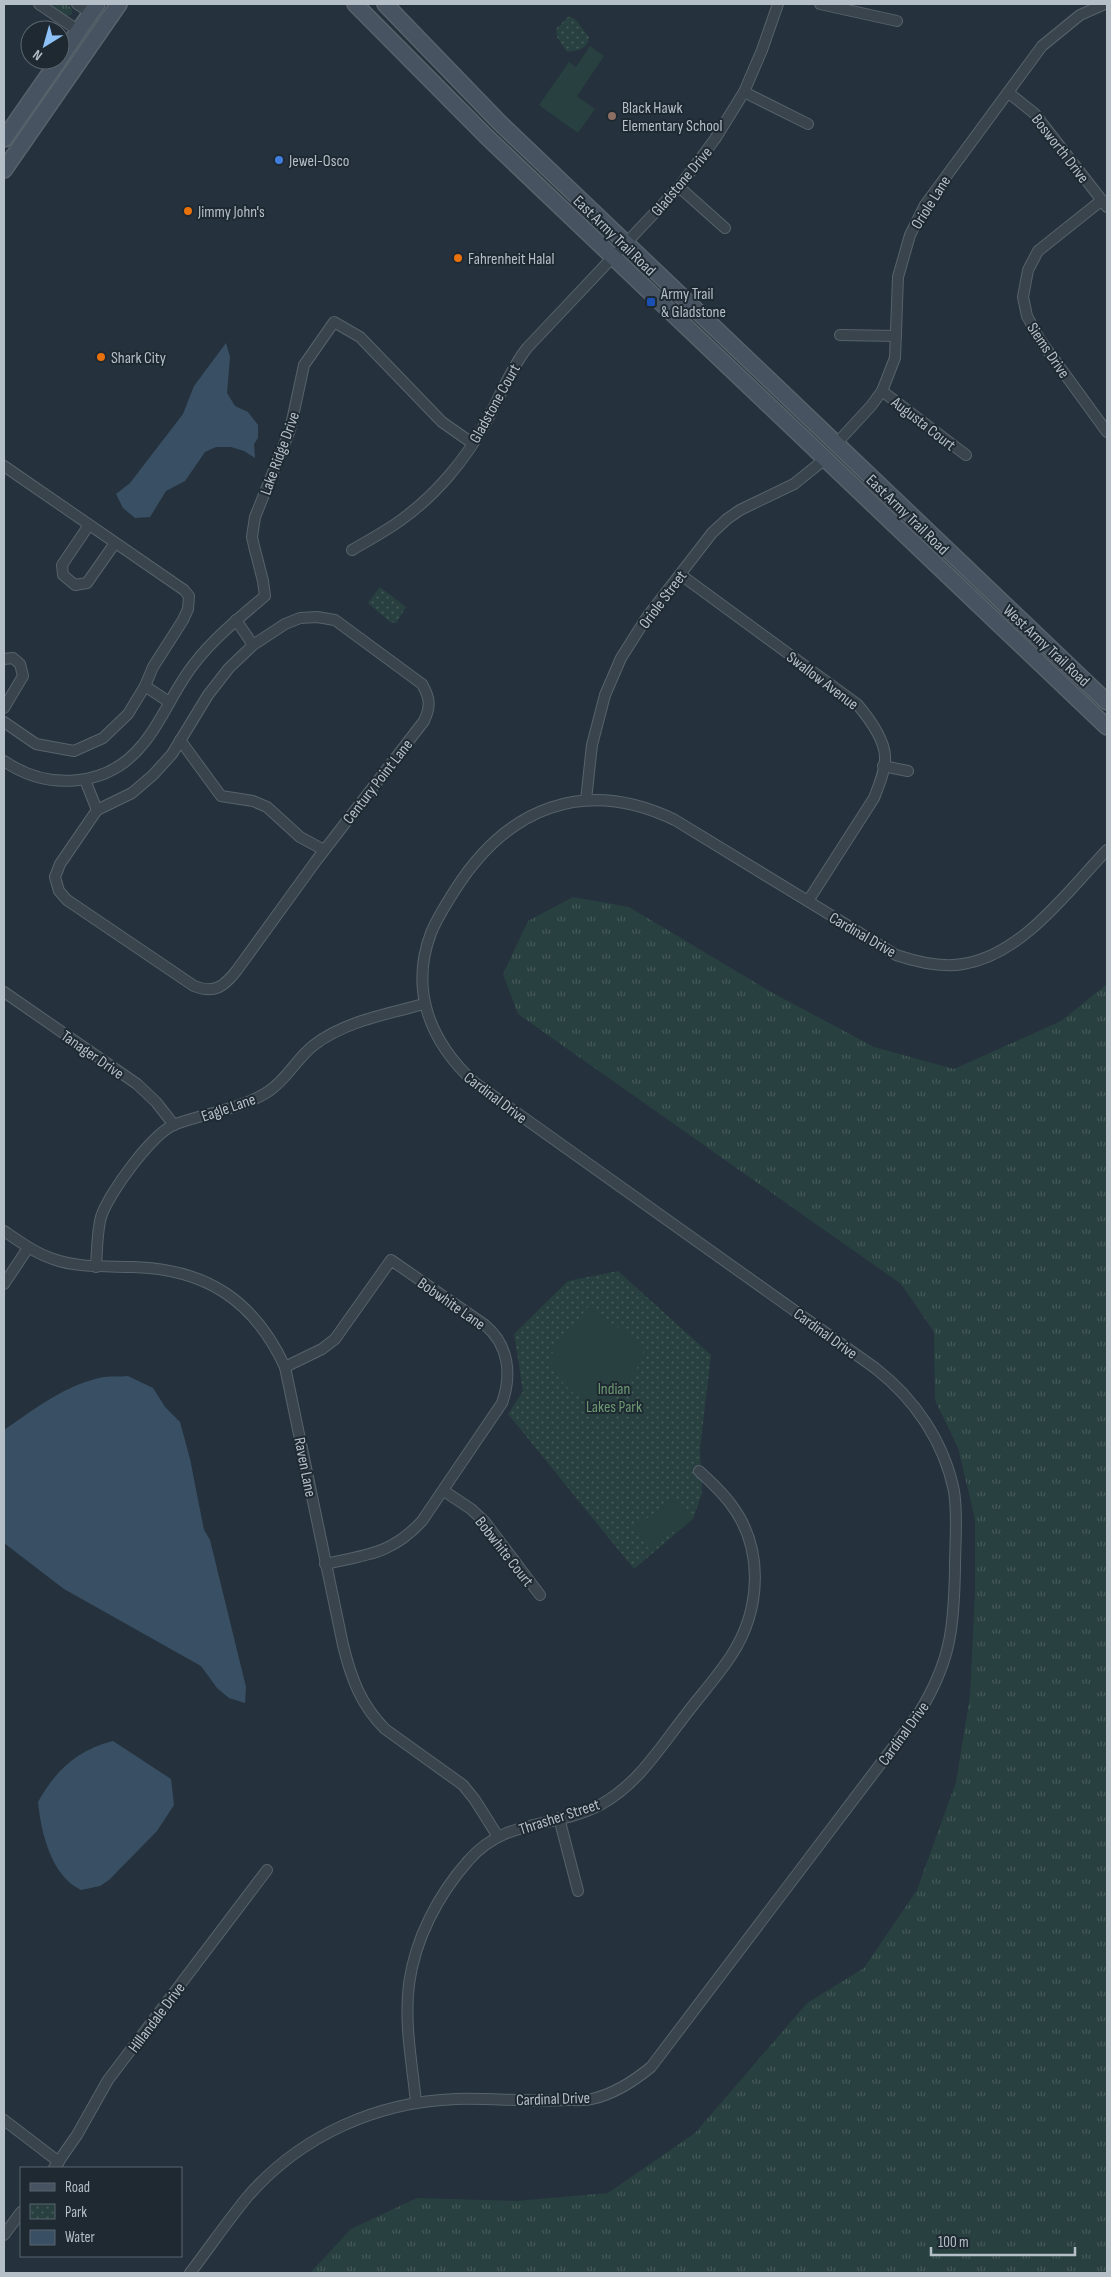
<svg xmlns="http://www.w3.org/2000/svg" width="1111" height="2277" font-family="'Sofia Sans Condensed',sans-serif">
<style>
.grass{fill:url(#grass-tufts)}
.park{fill:url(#park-dots)}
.pitch{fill:#28403f}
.water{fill:#395064}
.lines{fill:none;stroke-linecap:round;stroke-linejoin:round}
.minor-casing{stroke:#57626b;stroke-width:12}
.secondary-casing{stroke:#57626b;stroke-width:18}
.minor{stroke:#39444d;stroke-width:10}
.secondary{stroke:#475360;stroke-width:15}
.education-dot{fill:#8d6e63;stroke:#1e2932;stroke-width:2}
.shop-dot{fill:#3f7fe0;stroke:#1e2932;stroke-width:2}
.food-dot{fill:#e8710a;stroke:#1e2932;stroke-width:2}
.transit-dot{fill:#1a4fb4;stroke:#1e2932;stroke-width:2}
.labels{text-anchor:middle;stroke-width:4;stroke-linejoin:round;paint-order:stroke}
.poi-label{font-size:16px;fill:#b5bfc8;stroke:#1e2932;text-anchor:start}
.street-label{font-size:16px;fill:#b5bfc8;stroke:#1e2932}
.park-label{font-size:16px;fill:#6d9972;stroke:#1e2932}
</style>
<defs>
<pattern id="grass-tufts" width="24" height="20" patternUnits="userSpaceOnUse" patternTransform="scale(1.25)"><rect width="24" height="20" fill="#28403f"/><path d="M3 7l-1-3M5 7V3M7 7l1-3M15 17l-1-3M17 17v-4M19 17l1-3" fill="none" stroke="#455a59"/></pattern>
<pattern id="park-dots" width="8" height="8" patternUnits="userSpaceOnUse" patternTransform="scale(1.25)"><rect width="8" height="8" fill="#28403f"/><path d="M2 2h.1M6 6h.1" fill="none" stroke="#455a59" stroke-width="1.8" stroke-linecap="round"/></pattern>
</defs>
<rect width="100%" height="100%" fill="#25323d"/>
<g class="grass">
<path d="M49,4H66L72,8V14L67,16Z"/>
<path d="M573,897L629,907L771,992L874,1047L954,1069L1061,1021L1107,984V2273H310L351,2229L417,2198L516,2201L608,2193L695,2133L807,2003L864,1968L917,1890L956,1782L970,1696L975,1591V1519L958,1448L935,1400L934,1332L901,1284L518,1014L503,974L528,921Z"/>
</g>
<g class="park">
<path d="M569,16L576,20L589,37C587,50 578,50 567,52L557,37L556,29Z"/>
<path d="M380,587L406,607L396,623L390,622L368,603Z"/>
<path d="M618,1271L711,1355L700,1449L702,1493L693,1519L634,1569L508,1414L523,1391L514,1334L568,1281Z"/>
</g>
<g class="pitch">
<path d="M590,46L604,56L577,96L595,109L578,133L539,105L569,62L576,67Z"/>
<path d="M588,1307L641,1343L644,1358L607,1410C577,1399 569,1392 551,1367L553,1350Z"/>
<path d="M676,1498L691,1519L649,1549L633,1528Z"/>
</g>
<g class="water">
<path d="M226,343L230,357L227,393L235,406L248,412L258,425V438L254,444L255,458L244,451L231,447H216L205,452L185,481L166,491L150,517L135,518L123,508L116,494L130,483L183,414L194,386Z"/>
<path d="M128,1376L153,1388L165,1407L180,1422L190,1459L204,1530L210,1540L246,1687L245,1703L229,1698L217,1688L201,1666L64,1589L4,1543V1430C35,1409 66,1384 104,1377C112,1376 120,1377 128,1376Z"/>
<path d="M113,1741L171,1779L174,1805L157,1831L109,1880L100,1886L81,1890C51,1876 41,1832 38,1802C56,1770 77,1750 113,1741Z"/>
</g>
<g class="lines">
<g class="minor-casing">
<g id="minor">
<path d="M39,4L79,31"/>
<path d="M77,4L91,13"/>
<path d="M820,4L897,21"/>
<path d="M744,92L808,124"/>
<path d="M1009,93L1035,114L1107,207"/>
<path d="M679,187L725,228"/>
<path d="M1102,200L1038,251L1028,270L1023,297L1027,316L1040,340L1107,432"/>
<path d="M840,335L896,336"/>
<path d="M882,391L966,455"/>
<path d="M836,444L871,406L882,391L895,358L898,277L910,235L925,205L1042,46L1080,15L1105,4"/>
<path d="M4,466L184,590L189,596L188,609L183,620L153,667L145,686L128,714L103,738L74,751L36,744L4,722"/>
<path d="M89,525L62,565L63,575L75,585L87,583L115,543"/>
<path d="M352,550C369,540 386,531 401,520C436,495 466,459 486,422C500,397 509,371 527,348L679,187L715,139L744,92L762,50L778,4"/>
<path d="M681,575L857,704C868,717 884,738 885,756C886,769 879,785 874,798L808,901"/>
<path d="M317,617L335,620L422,684C430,698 431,706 424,721L316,861L237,970C224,987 214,994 194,986L67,900L59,891L55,877L60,864L97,810L132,793L153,775L172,754L208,695L229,668L253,645L285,624L300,618Z"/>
<path d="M236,620L253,645"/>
<path d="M4,659L13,658L20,664L23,676L4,708"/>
<path d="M145,686L169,702"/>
<path d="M180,740L221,796L253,801L267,807L300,837L324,850"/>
<path d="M4,761C48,791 108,788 143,744C163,720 174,689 194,664C214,638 240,617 265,596L263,581L254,546L252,537L255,517L290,430L304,365L334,322L360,337L442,422L472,443"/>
<path d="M883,766L908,771"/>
<path d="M85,780L97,810"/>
<path d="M586,800L592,745L605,695L621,658L647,617L712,533L727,519L740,510L794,484L825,459"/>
<path d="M4,992L137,1084L156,1102L174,1125"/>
<path d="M4,1231C20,1242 35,1253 53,1259C78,1268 107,1266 133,1267C206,1269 254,1300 285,1367L343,1645C351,1678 361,1705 385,1729L463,1785L475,1800L497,1835"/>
<path d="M96,1267C97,1251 97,1232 101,1217C108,1194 153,1132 176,1124C206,1113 242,1109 269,1091C287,1079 297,1058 314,1045C345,1021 388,1014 424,1004"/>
<path d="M4,1284L28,1248"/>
<path d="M285,1367L322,1349L335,1339L391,1260L485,1325C509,1345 512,1375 502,1403L422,1521C392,1554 366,1555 325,1564"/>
<path d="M444,1491L471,1509L485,1522L540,1595"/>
<path d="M559,1818L578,1891"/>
<path d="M416,2102C412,2063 404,2023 409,1984C415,1939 438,1895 468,1861C505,1817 555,1829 600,1805C637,1785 659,1749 684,1717C699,1697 717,1677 731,1656C761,1610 765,1548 730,1503C721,1491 710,1481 699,1471"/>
<path d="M4,2120L59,2162"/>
<path d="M54,2168L77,2135L108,2080L267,1870"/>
<path d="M4,2235L21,2212"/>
<path d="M190,2273C210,2247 228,2220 249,2195C302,2135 377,2102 456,2099C492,2098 529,2102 566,2100C574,2100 584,2101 592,2099C614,2094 634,2081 651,2067L919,1713C951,1661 954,1627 955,1568C955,1543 958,1516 954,1491C944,1442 915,1399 875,1368L475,1083C431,1043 409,991 431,933C437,918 446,904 455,890C507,808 584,776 675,820L896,955C917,962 941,968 963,964C1022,955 1068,891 1107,850"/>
</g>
</g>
<g class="secondary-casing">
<g id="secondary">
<path d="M355,4L487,137L1107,727"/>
<path d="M385,4L500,123L1107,702"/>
<path d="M60,58L97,4"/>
<path d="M4,139L59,60"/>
<path d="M4,170L119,4"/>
</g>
</g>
<use href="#minor" class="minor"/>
<use href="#secondary" class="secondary"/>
</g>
<circle class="education-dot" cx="612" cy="116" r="5"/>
<circle class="shop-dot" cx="279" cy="160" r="5"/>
<g class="food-dot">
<circle cx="188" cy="211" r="5"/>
<circle cx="458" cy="258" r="5"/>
<circle cx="101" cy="357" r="5"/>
</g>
<rect class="transit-dot" x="646" y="297" width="10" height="10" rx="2.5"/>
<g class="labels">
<g class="poi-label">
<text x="622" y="113">Black Hawk<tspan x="622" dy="18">Elementary School</tspan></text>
<text x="289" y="166">Jewel-Osco</text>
<text x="198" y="217">Jimmy John's</text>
<text x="468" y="264">Fahrenheit Halal</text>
<text x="661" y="299">Army Trail<tspan x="661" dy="18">&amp; Gladstone</tspan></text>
<text x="111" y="363">Shark City</text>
</g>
<g class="street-label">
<text transform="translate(1061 148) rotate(52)" y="6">Bosworth Drive</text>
<text transform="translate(681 181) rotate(-50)" y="6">Gladstone Drive</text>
<text transform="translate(930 202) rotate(-58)" y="6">Oriole Lane</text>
<text transform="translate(615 235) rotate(44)" y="6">East Army Trail Road</text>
<text transform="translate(1049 350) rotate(56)" y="6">Siems Drive</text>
<text transform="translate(494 403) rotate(-61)" y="6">Gladstone Court</text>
<text transform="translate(924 423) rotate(38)" y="6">Augusta Court</text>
<text transform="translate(279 453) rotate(-70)" y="6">Lake Ridge Drive</text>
<text transform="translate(908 514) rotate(44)" y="6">East Army Trail Road</text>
<text transform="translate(662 599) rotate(-53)" y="6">Oriole Street</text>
<text transform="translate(1047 645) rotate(43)" y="6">West Army Trail Road</text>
<text transform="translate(823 680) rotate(37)" y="6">Swallow Avenue</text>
<text transform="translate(377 781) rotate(-52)" y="6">Century Point Lane</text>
<text transform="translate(863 934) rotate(30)" y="6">Cardinal Drive</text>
<text transform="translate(93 1054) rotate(35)" y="6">Tanager Drive</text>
<text transform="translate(496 1097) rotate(37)" y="6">Cardinal Drive</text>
<text transform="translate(228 1107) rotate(-19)" y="6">Eagle Lane</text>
<text transform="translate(452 1303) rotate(35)" y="6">Bobwhite Lane</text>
<text transform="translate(826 1333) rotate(36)" y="6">Cardinal Drive</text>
<text transform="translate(306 1467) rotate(79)" y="6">Raven Lane</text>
<text transform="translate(505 1551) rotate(52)" y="6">Bobwhite Court</text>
<text transform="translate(903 1733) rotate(-54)" y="6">Cardinal Drive</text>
<text transform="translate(559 1816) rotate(-18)" y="6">Thrasher Street</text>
<text transform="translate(156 2017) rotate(-53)" y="6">Hillandale Drive</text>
<text transform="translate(553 2098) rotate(-2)" y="6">Cardinal Drive</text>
</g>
<g class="park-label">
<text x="614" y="1394">Indian<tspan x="614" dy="18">Lakes Park</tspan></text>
</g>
</g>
<rect width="1111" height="2277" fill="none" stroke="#b5bfc8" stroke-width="10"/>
<rect x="20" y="2167" width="162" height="90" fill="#1e2932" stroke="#5a656e"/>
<rect x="30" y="2183" width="25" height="8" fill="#475360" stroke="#5a656e"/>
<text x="65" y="2192" font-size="15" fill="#b5bfc8">Road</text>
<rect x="30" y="2204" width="25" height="15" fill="url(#park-dots)" stroke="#5a656e"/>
<text x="65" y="2217" font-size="15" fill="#b5bfc8">Park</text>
<rect x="30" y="2230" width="25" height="15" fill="#395064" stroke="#5a656e"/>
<text x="65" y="2242" font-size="15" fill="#b5bfc8">Water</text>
<g transform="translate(45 45) rotate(217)"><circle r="24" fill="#1e2932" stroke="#5a656e"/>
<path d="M0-4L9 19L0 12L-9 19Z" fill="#8ec1f5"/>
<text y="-8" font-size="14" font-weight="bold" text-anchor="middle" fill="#b5bfc8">N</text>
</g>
<path d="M931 2247v8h144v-8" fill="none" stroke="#b5bfc8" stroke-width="2.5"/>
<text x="938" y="2247" font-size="15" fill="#b5bfc8" stroke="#1e2932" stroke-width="4" paint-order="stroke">100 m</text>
</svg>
